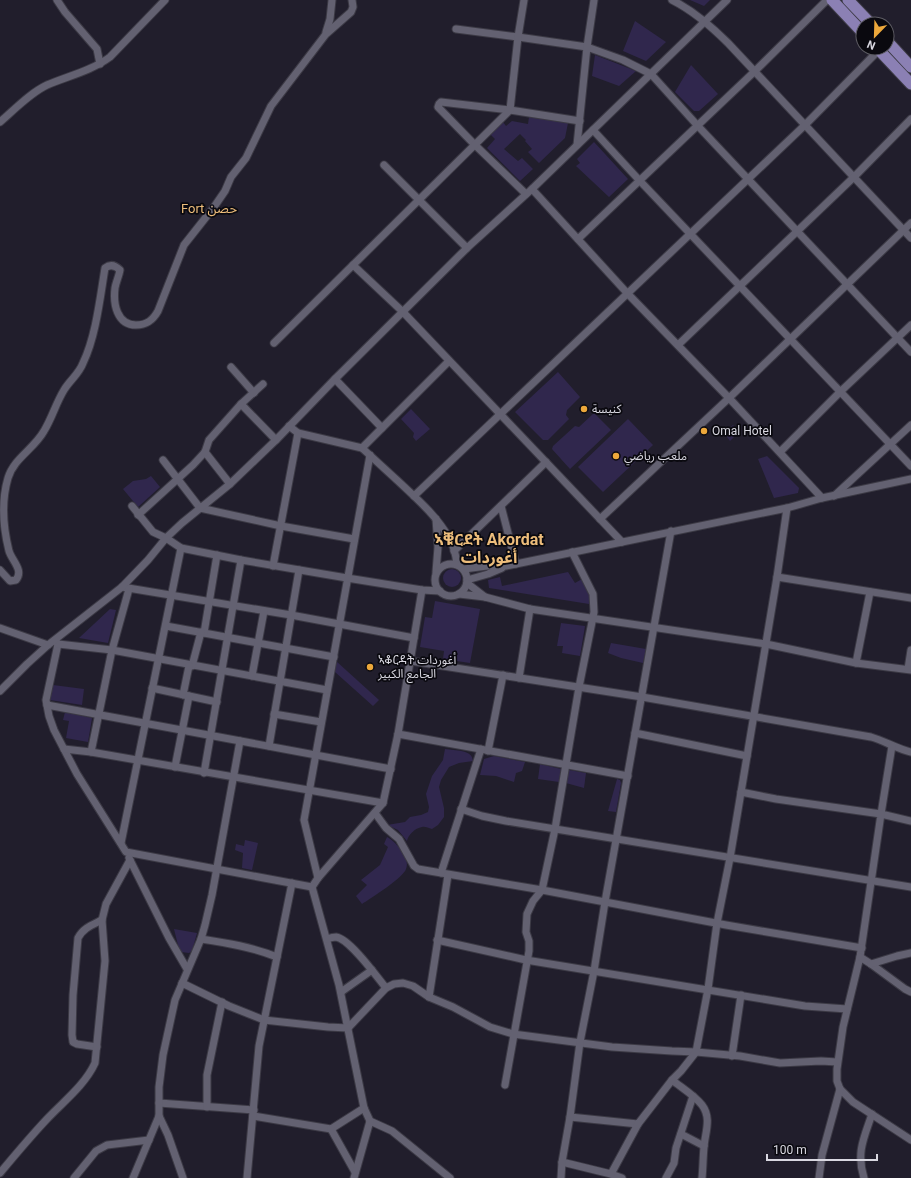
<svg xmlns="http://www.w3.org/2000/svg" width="911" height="1178" font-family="Roboto,'Noto Sans Arabic','Noto Sans Ethiopic',sans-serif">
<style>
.green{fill:#30274d}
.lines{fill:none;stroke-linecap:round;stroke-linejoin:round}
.minor-casing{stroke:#3c3a45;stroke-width:9}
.primary-casing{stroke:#3c3a45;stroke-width:13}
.minor{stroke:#636171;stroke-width:7}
.primary{stroke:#8b80b4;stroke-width:11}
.poi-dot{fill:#eda83b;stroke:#0a090f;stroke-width:1.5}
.labels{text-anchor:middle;stroke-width:3.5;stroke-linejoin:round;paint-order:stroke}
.poi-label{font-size:12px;fill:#d9d8e1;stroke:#0a090f;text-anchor:start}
.neighbourhood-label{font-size:13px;fill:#edbd7b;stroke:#0a090f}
.district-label{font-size:16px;font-weight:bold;fill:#edbd7b;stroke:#0a090f}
</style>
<rect width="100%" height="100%" fill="#211e2c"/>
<g class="green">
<path d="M690,0H710L704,6Z"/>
<path d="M635,21L666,42L646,61L623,51Z"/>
<path d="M595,55L636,71L619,86L592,76Z"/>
<path d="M691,65L718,94L699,111H694L675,92Z"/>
<path d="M529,117L568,123L565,138L539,163L528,152L532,149L525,141L526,140L520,134L504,149L518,161L522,158L533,169L520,181L487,148L495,139L490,134L503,122L506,126L512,121L528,124Z"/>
<path d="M594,142L628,179L609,197L576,166L580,163L577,159Z"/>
<path d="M558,372L580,397L567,410L566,415L569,419L548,440H543L515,412Z"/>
<path d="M411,409L430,429L416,441L413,437L414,433L401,419Z"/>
<path d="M594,413L611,430L570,469L552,449L553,446L575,426L579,427Z"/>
<path d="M628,419L653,445L603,492L578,467Z"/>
<path d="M733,425L739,432L730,441L724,433Z"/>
<path d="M767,456L799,488L798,493L774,498L758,459Z"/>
<path d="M151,476L160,487L138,507L123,489L133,481L146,479Z"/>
<circle cx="452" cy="578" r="9"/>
<path d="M568,572L575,583L582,579L591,594L589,604L489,588L488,580L500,577L502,586Z"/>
<path d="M435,601L480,609L470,663L443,659L444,651L420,647L425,617L432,618Z"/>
<path d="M110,609L116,610L108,643L79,638Z"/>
<path d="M561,623L585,626L580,656L562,653L563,646H557Z"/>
<path d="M611,643L646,649L643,663L621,658L608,653Z"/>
<path d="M336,661L379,700L373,706L335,672Z"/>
<path d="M53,685L84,689L82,705L50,700Z"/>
<path d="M65,712L92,718L88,742L66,738L69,721L63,720Z"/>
<path d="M445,749C455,751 472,749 473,761L459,763L449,767L441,780L439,787L444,808V817L438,825L432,829C428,828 425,826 422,827C415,828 408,835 407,841L398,830L387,825L405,822L410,817L421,815L428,812L429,807L426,794L432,776L443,760Z"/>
<path d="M494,756L525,762L522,771L516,773L514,782L496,776L480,775L484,759Z"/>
<path d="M540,764L561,769L559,782L538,779Z"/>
<path d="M569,770L586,773L584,788L566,783Z"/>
<path d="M617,779L620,780L621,783L616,812L608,811Z"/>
<path d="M387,837C396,842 411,858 406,869C404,877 370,899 362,904L356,896L367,885L361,880L380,865L388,847L384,844Z"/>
<path d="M245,840L258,843L252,870L242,868L243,853L235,850L236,844L244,846Z"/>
<path d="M174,929L197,933L192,951L189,953L181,952L179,949Z"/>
</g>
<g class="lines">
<g class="minor-casing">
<g id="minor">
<path d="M57,0L65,12L97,49L100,64"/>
<path d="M672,0C694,11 711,26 728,43L911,238"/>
<path d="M456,29L518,37L587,47L623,60L651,74L697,125L911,352"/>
<path d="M326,32L330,19L332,0"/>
<path d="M0,122C14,110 30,93 47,85C68,76 91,71 110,57L165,0"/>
<path d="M593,130L640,181L911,466"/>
<path d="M577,145L587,47L594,0"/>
<path d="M384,165L467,248"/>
<path d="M532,189L628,294L729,398L822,498"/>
<path d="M526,194L474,144L438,107L439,104L441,102L510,110L580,121"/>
<path d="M578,239L755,71L827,0"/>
<path d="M353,265L403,312L622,542"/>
<path d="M274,343L510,110L518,37L524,0"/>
<path d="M678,345L854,177L911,119"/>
<path d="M231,367L254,393"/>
<path d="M335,379L382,428"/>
<path d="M241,404L276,440"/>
<path d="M289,426L298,433L362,448C374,459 386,470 398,481C416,498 437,516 449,538C454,546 456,556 457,564"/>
<path d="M362,448L449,361"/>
<path d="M205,452L230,484"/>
<path d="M780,452L840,392L911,325"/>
<path d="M370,455L304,820L318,878L312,887L339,985L364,1108L370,1121L392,1131L450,1178"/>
<path d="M163,460L200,508L281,526L354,539"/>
<path d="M414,496L805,125L879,50"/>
<path d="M834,496L911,425"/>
<path d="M132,506L153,532L166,538L181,548L241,560L347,578L422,590L440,591"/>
<path d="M501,506L516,564"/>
<path d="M138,515L193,465L205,452L209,440L241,404L263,384"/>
<path d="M436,519L438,547L436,572"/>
<path d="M600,519L729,398L911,223"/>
<path d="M454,551L546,462"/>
<circle cx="451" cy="580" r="16"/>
<path d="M273,566L298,433"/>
<path d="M464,569L487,566H506L787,508L822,498L911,479"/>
<path d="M0,570L10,581L16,580C24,570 12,561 9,551C3,527 1,502 8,478C14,458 34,449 44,431C52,418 56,403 64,390C70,380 79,374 83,363C96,336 100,298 105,268C110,264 115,265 120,270C119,276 116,282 115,288C113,304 117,325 136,325C147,325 153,320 158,311L184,245L214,207L225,191L231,177L246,158L271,106L326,34L351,12L353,7L352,0"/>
<path d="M777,577L911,598"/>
<path d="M467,580L488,574L502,568"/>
<path d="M467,583L485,597"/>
<path d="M122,587L291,615L414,638"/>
<path d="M459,594L485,597L530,609L766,644L856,663L911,670"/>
<path d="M166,626L334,657"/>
<path d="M0,628L48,645"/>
<path d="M204,633L217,555"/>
<path d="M55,640L58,644L46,700L49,716L54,730L77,774L126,852L312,887"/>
<path d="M58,644L112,650L327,690"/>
<path d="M411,661L642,697L871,737C885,741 897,749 911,752"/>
<path d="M856,663L870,592"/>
<path d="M192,666L201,632"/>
<path d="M908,669L911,650"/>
<path d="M252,676L264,611"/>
<path d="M519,678L530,609"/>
<path d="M152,688L217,702"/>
<path d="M0,691L27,664L48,645L122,587L148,560L166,538L182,523L230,484L276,440L335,379L467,248L532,189L727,0"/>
<path d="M183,695L189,666"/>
<path d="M47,705L391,769"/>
<path d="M274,714L321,722"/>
<path d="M635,733L747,756"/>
<path d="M398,734L628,776"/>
<path d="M269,746L299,570"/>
<path d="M892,746L881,814L911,821"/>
<path d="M64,749L91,752L383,803"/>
<path d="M488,751L503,675"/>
<path d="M91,752L112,650L129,589"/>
<path d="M175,767L189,696"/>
<path d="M204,773L241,560"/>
<path d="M741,792L776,799L881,814L860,957L843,1027L837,1069V1081L840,1089L853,1102L911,1140"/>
<path d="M461,809L482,816L506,821L911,887"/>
<path d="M375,813L386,828L399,839L414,866L418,869L542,890L726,925L862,948"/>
<path d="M121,843L181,548"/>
<path d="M129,858L169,938L187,969"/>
<path d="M441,873L481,749"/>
<path d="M318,878L383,803L398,734L422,590"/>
<path d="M201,939C227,943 252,947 277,957"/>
<path d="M327,939C330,938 333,937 336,937C350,939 377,977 386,988"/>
<path d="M437,940L526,960L805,1006L847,1009"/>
<path d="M860,957L871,964L905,989L911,992"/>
<path d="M871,964L897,956L911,953"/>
<path d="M182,983L229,1006L264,1020L328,1027L348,1028L386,988L394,984L403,983L413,986L429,997L453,1007L490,1027L513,1034L612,1047L672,1051L696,1052L740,1056L780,1063L821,1061L837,1062"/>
<path d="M341,992L372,970"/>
<path d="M429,997L448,875"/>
<path d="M97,1047L77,1044L73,1042L72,1035L73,995L78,938C83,928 92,925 102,920"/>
<path d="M732,1056L741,995"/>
<path d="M672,1080C682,1088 694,1095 702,1105C712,1118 705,1133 704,1147C703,1157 703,1168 702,1178"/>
<path d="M505,1085L529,951V941L526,932L527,914L533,901L542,890L555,829L579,687L594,612L593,594L572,552"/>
<path d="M159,1103L254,1110"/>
<path d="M207,1107V1075L222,1002"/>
<path d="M159,1116L168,1135L183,1178"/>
<path d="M253,1116L331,1129L364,1108"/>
<path d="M570,1117L638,1124L672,1080L681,1071L696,1052L708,989L717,923L730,858L777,577L787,508"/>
<path d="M331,1129L355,1172"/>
<path d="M681,1134L704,1146"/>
<path d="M562,1162L611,1174L622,1178"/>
<path d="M0,1173C15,1155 31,1136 47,1119C63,1102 85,1085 95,1063L105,961L102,920L106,904L130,860"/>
<path d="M611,1174L638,1124"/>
<path d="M74,1178L96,1151L107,1145L149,1140"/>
<path d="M133,1178L159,1116V1087L163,1055L175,1000L201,939L205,925L212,895L240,741"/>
<path d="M247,1178L259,1046L292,883"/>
<path d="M354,1178L370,1121"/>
<path d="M561,1178L562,1162L570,1117L580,1042L594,971L605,902L671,531"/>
<path d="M666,1178L674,1163L676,1148L693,1096"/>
<path d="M819,1178L822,1155L840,1089"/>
<path d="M864,1178C856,1152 864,1138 872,1114"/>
</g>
</g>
<g class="primary-casing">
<g id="primary">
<path d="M832,0L863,33"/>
<path d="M848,0L871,24"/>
<path d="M887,41L911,67"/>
<path d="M877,48L911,84"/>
</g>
</g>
<use href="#minor" class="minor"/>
<use href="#primary" class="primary"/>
</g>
<g class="poi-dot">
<circle cx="584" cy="409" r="4"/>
<circle cx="704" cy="431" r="4"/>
<circle cx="616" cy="456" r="4"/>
<circle cx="370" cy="667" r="4"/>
</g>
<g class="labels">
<g class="poi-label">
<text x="592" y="413">كنيسة</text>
<text x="712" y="435">Omal Hotel</text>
<text x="624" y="460">ملعب رياضي</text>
<text x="378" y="664">ኣቆርዳት أغوردات<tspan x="378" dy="14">الجامع الكبير</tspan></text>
</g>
<g class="neighbourhood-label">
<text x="209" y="213">Fort حصن</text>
</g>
<g class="district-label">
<text x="489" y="545">ኣቑርደት Akordat<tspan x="489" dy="18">أغوردات</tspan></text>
</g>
</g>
<g transform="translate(875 36) rotate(203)"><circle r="19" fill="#0a090f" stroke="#5d5c63"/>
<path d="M0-3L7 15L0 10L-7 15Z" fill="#eda83b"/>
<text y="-6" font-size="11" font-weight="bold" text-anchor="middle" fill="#d9d8e1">N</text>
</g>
<path d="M767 1154v6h110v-6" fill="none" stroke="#d9d8e1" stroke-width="2"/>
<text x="773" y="1154" font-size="12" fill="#d9d8e1" stroke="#0a090f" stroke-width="3" paint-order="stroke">100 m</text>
</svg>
